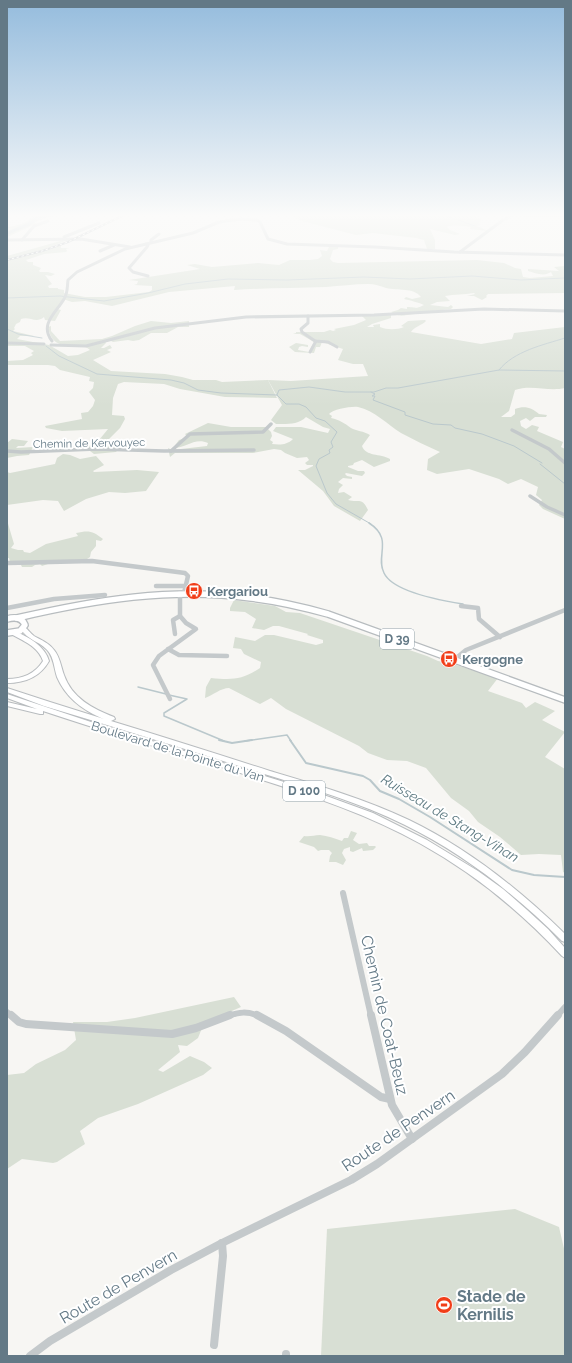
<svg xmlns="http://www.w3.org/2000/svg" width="572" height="1363" font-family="Raleway,sans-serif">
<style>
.green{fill:#d8dfd4}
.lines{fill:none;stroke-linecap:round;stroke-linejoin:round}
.stream-far2{stroke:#bac8cc;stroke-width:1}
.stream-far1{stroke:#bac8cc;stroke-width:1.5}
.stream{stroke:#bac8cc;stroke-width:2}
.river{fill:#bac8cc;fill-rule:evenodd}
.major-casing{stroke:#b7bcbf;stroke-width:8}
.highway-casing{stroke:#b8bcbf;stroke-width:2}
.minor-far4{stroke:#c4c9cb;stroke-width:3}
.minor-far3{stroke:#c4c9cb;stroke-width:3.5}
.minor-far2{stroke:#c4c9cb;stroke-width:4.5}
.minor-far1{stroke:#c4c9cb;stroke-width:6}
.minor{stroke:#c4c9cb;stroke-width:8}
.major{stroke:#fff;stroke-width:5.5}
.highway{fill:#fff;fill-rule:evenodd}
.rail-casing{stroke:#a2aaaf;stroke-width:2}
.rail{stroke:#fff;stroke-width:1;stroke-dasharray:2.5;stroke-linecap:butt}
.labels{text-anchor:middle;stroke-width:4;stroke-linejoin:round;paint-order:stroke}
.far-street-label{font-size:11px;fill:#637986;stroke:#fff}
.shield{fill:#fff;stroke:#92a1aa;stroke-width:1}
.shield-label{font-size:12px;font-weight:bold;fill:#637986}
.poi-label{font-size:13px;font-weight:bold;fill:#637986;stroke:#fff;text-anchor:start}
.street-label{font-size:13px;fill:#637986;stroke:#fff}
.water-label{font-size:14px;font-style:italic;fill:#5f7b83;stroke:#fff}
.near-street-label{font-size:16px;fill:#637986;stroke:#fff}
.near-poi-label{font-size:16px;font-weight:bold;fill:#637986;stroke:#fff;text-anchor:start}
</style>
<rect width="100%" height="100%" fill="#f7f6f3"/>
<g class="green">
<path d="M35,215H48L49,217L35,222L36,224L7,237V230L11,229L7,228V227C18,226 27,223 35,215Z"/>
<path d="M291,215H472L482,220L479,223L480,225L477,226L488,231L470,229L471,227C465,226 452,224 447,227L450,230L460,234L455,235L430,229L435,240V249H427L424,240L416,238L373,233L356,235L302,221Z"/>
<path d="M64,240H68L40,251L7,259V256Z"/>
<path d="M61,245V248H69L66,249L67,251L66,252L44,254L26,260L28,262H33V265L41,268L39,271L40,272H48L55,274L51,276L45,275L52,284L48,286L49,288H58V289L64,290V293L85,297H106L149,292L152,290V286L134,285L137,284L138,281L129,280L200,269L187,265L195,264L212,267L258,263L279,265L290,260H310L318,259L322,256L320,250L327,251L329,247H338V249L333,250L330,259L333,262L338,263L477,260L504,263L515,268L521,269L523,277L530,278L553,276L551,272C544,277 535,273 528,271V269L559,271L554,267L565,266V293L488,294L486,296L487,297L482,300L474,296H467L475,294L474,293C464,295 454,294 445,296L450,301L437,302L430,305L448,307L451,305L453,307L451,309L415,313V314C402,315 402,318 391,312L398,310L401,308L407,309V307C419,307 413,310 424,305C420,303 409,300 404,299L406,297L412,299L421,297C413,287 398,291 386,288C380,286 375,284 368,284C354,284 340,286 326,287C295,288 264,288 234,290L235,286L169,292L112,306L85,301L72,302L63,299L57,309L61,310L55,321L45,320L44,317C36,324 30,316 21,319L20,322L16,324L14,328L15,329L13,331L34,336H20L17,339L49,345L68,356L78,355L90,350C76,337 54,357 48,327L51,326V331L60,341L102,339L112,336L135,326L151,321L171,323L189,321V327H178L167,333H151L139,340L133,341L128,340L113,342L109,340L105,341L106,343L101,348H104L110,345L112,348L107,350L111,352L93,360L111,371L165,374L182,377L193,380H216L222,382L268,380L277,398L225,397L180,389L164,384L124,382L118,384L113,398L112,415L124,416L125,419L120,428L105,443L106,445L121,446L116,452L94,454L90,451H81V446L95,445L108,429L62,431L46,428L45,426L82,419L81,413L88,412L93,406L95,400L89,392L93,388L94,382L89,381L90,377L60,370L55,366L48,365H7V361L23,360L33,355L31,353L34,351L25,346H7V261Z"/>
<path d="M391,315V318L372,324L367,327H374L373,325L380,324V327C387,330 397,330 404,327L401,326L408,321L425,320L426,321C421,326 415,326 411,332L481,344L512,339L514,333L565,327V388C548,392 532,384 515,390L509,411L501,417H511L515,414V409C525,405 532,408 539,414L547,415L546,417H535L530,421L526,418L520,421L521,426L526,429L532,425L539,427L537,431L563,442L561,447L565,449V519L543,509L539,505L542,500L536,495L538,487L521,479L508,484L499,479L469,469L437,474L427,470L428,459L440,452C427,446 414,440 401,433C388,425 374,410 358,407C352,406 333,409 329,414L332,416L331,418C340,420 344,423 351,428C356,431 364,431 370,435L362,446C366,457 380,453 390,459V461L374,467L362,460L354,463L353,465L348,466V467L358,471H364L365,473L362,476L346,473L345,474L347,476L352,477V479L343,478L338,482L343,485L339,489L338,493L344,492L352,497L348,500C360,503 362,497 368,510L360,521L334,506L323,491L298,470H305L313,466V465H307L305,463L309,460L307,457L297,458L285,453L281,450L274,449L253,453H175L170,457L168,448L172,450L207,446L208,443C195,437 186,448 173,448L179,440L188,437L185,434L208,423L231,427H266L271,432L272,436L270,440L273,442L272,444C280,445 287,445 293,439L273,431L276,427H301L328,433L330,429L323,427L306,417C298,425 287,424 276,424L271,420L282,405L268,380L291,381L368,376L363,364H353L338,360L343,349L322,342L320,347H316L314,353L295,352L289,347L296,343L308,345V347L302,346L299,347L298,350L309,352L314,342L300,334H293L296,333V332H324L330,330L333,331L336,330L334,329L354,325L366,320L362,316Z"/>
<path d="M12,439L28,441L24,446H18L16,448L33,447L29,455L17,456L7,458V443Z"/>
<path d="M63,454L70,455L80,459L96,456L104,465L93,471L94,472L137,470L159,472L146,491L125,493L109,492L86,499L64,511L58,501L43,500L7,505V472L10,473L55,464L57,458Z"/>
<path d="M7,520L14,544L11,548L18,550H23L24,552L30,553L46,544L78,536L76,533C89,530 93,531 103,539L101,541L96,540V546L91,552L90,557L87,559L57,561L42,566L40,564L35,565L32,567H22L21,565L10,562L9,558H7Z"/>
<path d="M234,600L275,606L286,612L300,613L427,656L438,661L453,664L498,678L488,691L522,703L526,708L535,702L555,711L542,720L565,732L545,757L565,769V873L563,872L561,855L539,854L521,855L500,837L478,822L469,811L451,798L426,768L407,761L387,760L368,753L359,746L286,709L271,698L260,704L229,688C221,688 213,695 205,698L206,687L211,678C232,680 242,680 260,668L261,662L244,654L241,649L233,648L235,637L255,641L265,635H274L316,645L323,643V640L307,635L308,634L279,626H273L264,630L252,628L256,619L245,612L230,611V608Z"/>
<path d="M351,831L357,833L353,840L359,844L367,843L369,846H375L376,847L373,850L363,851L362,848L353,852L350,851V847L344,849L342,853L346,860L343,865L336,862H329L330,856L332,853L329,850H321L318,851L314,847L299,842L304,836C310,837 314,835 320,835C328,836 334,838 342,841L344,838H348Z"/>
<path d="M234,997L241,1007L211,1020L202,1028L198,1038L187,1046L178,1045L180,1052L158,1070L163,1072L190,1056L204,1062L212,1068L203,1075L138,1104L98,1118L80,1131L85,1144L57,1162L53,1163L22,1159L7,1169V1075L24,1073L36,1064L65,1050L76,1040L73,1022H107L135,1018Z"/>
<path d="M515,1209L559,1227L565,1253V1356H321L327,1229Z"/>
</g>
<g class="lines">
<g class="stream-far2">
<path d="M444,215L475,226"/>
<path d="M40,218L59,215"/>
<path d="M7,298L60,296L104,301L148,293L185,284L228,279L287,280L364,277L410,279L472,276L521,280L565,278"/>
<path d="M7,329L18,334L42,338"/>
<path d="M46,346L59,356L97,374L171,380L184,383L198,390L221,393L277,395L286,404H299L306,407L316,418L325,421L337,432L331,442L333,447L329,450L330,453L319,459L316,466L327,493L336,504L371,524"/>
<path d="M499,370C514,351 543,345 565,338"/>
<path d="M371,392L375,394L372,396H375L373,400L405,412V415L433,424L451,425L455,428L482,434L514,446L542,463"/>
<path d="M277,395L279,390L309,387L345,392H374L386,388H398L499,370L565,371"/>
<path d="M540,464L565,484"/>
</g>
<g class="stream-far1">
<path d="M369,523C394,539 375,556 384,573C393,592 444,601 463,604"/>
<path d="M138,687L166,694"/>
<path d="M169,695L187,699L164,713V716L224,741"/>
<path d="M245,741L287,735L291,741"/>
</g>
<g class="stream">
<path d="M219,740L232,743L252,740"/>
<path d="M290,740L306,763L363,776L370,780L380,791L399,799L430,817L512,870L534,875L565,877"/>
</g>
<path class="river" d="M38,215H44L31,225L7,235V232L27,223Z"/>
<g class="major-casing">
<g id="major">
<path d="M17,618C94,600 172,587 251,598C277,601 303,607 328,614L565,700"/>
<path d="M7,619C14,617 22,617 25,625L20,631L7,633"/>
</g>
</g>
<g class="highway-casing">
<g id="highway">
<path d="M23,626C27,628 30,633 34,636C41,640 49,643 54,650C60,657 61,667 64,675C72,698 93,709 114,717L115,719L111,721C164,737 217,754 270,771C317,785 365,799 409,820C467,848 519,889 565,934V942L562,941C516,895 464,854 405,825C359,802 309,788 261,773C189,750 117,728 44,706L7,692V688L50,702L104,719C84,711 66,698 57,677C54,668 54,658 48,651C40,641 28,641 20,628Z"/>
<path d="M13,631C28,636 45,646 49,661C40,677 25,683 7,683V679C22,679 35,674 43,661C38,646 23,641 11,634L10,633L11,632Z"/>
<path d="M7,694L97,724L310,790L373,813L427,840L478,871L503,889L526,909L548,929L565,948V958L562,956C520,911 475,874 421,844C369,815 313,796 256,778C185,755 114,735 43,711V714H40L7,706V702L37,709L7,698Z"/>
</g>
</g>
<g class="minor-far4">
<path d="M520,215L565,216"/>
<path d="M64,237L99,223"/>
<path d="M7,240L81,239L130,247"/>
<path d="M22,240L34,226L48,221"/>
<path d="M151,242V240L159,234"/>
<path d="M146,244L148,245L147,247L129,268L133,272L148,276"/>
<path d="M100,251L114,245"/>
<path d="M460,252L503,220L513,215"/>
<path d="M308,316V323L301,329L302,332L315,341L328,342L337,347"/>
<path d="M52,341C39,324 56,313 64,299C68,293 67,287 68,280L77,272L125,249L193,233L219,222L241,219L257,220L260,222L268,239L287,244L375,247L454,252L565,255"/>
<path d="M7,343L44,344"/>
<path d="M51,345L86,346L155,328L246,317L374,315L484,309L565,311"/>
<path d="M310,352L316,341"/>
</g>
<g class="minor-far3">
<path d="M512,430L549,449L565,463"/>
<path d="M7,451L21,452L96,449L164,451L254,450"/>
<path d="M171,451L190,434L263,432L271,424"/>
<path d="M530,496L547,507L565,515"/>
</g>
<g class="minor-far2">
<path d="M8,563L92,561L185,573L188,576L184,593"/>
<path d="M156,586H186"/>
<path d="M461,606L478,608L479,619L500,637"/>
<path d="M7,608L54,599L105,595"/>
<path d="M175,634L173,620L180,616"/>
<path d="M168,649L179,655L227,656"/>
<path d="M454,660L466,650L565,610"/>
<path d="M170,699L153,665L159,656L196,629L186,623L180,616V593"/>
</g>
<g class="minor-far1">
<path d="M343,893L371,1016"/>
<path d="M7,1012L12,1016"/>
<path d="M228,1016C239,1012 247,1011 259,1016"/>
<path d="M557,1016L565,1007"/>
</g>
<g class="minor">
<path d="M11,1015L19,1022L26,1024L172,1034L196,1028L230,1015"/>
<path d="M257,1015L286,1031L381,1097L390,1099"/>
<path d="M371,1015L392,1105L412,1139"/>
<path d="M214,1345L223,1256L222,1243"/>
<path d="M286,1354V1356"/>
<path d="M30,1356L50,1341L171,1270L222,1243L351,1180L377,1164L502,1074L525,1052L558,1015"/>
</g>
<use href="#major" class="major"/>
<use href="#highway" class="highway"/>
<g class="rail-casing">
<path id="rail" d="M7,260L42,251L68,242L124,215"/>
</g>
<use href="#rail" class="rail"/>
</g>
<linearGradient id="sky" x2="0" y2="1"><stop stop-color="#95bcdd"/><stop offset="0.53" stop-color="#fbfbfa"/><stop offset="1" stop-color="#fbfbfa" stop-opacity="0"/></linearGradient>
<rect width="572" height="406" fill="url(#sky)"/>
<defs>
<g id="bus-disc" transform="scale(0.9)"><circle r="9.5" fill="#f13e19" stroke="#fff"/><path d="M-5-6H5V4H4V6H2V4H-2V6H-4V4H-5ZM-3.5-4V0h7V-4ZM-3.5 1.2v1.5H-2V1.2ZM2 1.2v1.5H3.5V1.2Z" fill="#fff"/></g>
<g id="stadium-disc" transform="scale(0.9)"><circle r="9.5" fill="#f13e19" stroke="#fff"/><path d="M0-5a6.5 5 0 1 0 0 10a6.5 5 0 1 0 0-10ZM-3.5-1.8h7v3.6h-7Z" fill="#fff"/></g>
</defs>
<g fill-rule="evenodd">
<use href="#bus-disc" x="194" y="591"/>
<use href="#bus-disc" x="449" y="659"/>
<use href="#stadium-disc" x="444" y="1305"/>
</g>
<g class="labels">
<g class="far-street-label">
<text transform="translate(89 443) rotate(-1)" y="4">Chemin de Kervouyec</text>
</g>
<g class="shield">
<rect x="380" y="629" width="34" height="20" rx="3"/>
<rect x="283" y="781" width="42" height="20" rx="3"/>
</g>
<g class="shield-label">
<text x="397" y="643">D 39</text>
<text x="304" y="795">D 100</text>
</g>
<g class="poi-label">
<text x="207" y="596">Kergariou</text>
<text x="462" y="664">Kergogne</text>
</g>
<g class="street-label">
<text transform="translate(178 751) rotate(17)" y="5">Boulevard de la Pointe du Van</text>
</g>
<g class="water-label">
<text transform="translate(450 818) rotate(31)" y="5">Ruisseau de Stang-Vihan</text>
</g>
<g class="near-street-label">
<text transform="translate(385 1015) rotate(77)" y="6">Chemin de Coat-Beuz</text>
<text transform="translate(398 1130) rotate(-34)" y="6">Route de Penvern</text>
<text transform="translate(118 1286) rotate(-30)" y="6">Route de Penvern</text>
</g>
<g class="near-poi-label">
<text x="457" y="1302">Stade de<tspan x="457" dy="18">Kernilis</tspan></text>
</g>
</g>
<rect width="572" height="1363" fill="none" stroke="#637986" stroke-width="16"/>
</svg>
